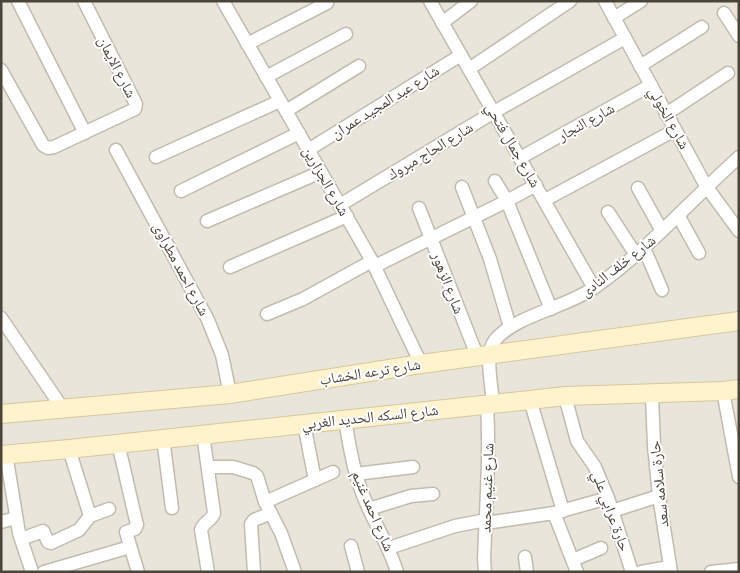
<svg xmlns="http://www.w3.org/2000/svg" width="740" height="573" font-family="Manrope,'Noto Naskh Arabic',sans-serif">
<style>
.residential{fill:#eae5da}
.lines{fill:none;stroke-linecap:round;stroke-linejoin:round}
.street-casing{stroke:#c2bbae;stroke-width:15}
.secondary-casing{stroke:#d6c79b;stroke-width:20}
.street{stroke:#fff;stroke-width:12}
.secondary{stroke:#fff3cd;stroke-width:18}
.labels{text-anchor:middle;stroke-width:4;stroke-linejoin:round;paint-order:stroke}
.street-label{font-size:15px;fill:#4b4439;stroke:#fff}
</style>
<rect width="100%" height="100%" fill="#f6f3ec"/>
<rect class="residential" x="1" y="1" width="738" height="571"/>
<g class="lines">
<g class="street-casing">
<g id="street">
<path d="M18,1L85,133"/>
<path d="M223,1L372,261L421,364"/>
<path d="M430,1L594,288"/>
<path d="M605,1L706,186L739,231"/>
<path d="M724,13L739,36"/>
<path d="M614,18L641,1"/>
<path d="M442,23L471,1"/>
<path d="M247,44L327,3"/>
<path d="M640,66L702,27"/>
<path d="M469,69L570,1"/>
<path d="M1,70L43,145L48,148L54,147L135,109L136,104L84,1"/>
<path d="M266,77L346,34"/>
<path d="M286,111L359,66"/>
<path d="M666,114L728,73"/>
<path d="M116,150L208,320L222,355L230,394"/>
<path d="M308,150L461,55"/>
<path d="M156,157L280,101"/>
<path d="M520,158L651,85"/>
<path d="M495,181L507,201L551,309"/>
<path d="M462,187L490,259L510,327"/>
<path d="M638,188L662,231"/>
<path d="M181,191L299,133"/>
<path d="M545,200L675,130"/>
<path d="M340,205L494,112L625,38"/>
<path d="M419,208L478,358"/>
<path d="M608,212L636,255"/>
<path d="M678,215L699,253"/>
<path d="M207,221L321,172"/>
<path d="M644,248L662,290"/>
<path d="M375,266L507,201L536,185"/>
<path d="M230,267L347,216"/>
<path d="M267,314L303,299L372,261"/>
<path d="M1,318L63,409"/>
<path d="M723,391L739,477"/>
<path d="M652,395L654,446L659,496L671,572"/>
<path d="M565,396L577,441L595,467L608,498L632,572"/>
<path d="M530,400L563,511"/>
<path d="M493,403C492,387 484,353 495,340C516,315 568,307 595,287C648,250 691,200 739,157"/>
<path d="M345,420C349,442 352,466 360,487C370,517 388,542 397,572"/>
<path d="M304,424L315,480"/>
<path d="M203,434L214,513C212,521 203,522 201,530L208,572"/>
<path d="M163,438L172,508"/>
<path d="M118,443L137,525L135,529L126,532L138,572"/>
<path d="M69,449L90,516"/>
<path d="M6,454L19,533L32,572"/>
<path d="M208,467H233L253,473L257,476L265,502L281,533L295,572"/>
<path d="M356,474L413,467"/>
<path d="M265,502L333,472"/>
<path d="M369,509L411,496L433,494"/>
<path d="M612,511L659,496"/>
<path d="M554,513L577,572"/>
<path d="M1,522L16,518"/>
<path d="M486,523L554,513L608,498"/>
<path d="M21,539L43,531L48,542L51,543L79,530L90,516L109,509"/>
<path d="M351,546L358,572"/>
<path d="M389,548L455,526L486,520"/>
<path d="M525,557L527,572"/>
<path d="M573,560L601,548"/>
<path d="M44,572L130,547"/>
<path d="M254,572L251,524L254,520L271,513"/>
<path d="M485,572L484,559C486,507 490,456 487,404"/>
<path d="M641,572L669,567"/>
<path d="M711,572L739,569"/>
</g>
</g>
<g class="secondary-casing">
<g id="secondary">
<path d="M1,414L230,394L421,364L739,321"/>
<path d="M1,455L69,449L530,400L565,396L723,391L739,389"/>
</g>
</g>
<use href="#street" class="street"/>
<use href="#secondary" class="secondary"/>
</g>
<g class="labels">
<g class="street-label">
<text transform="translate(117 67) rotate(63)" y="5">شارع الايمان</text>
<text transform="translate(385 102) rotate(-32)" y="5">شارع عبد المجيد عمران</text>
<text transform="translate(669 118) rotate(61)" y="5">شارع الخولي</text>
<text transform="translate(586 122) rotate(-29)" y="5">شارع النجار</text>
<text transform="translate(513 145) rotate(60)" y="5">شارع جمال فتحي</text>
<text transform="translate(430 151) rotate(-31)" y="5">شارع الحاج مبروك</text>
<text transform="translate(326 181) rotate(60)" y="5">شارع الجزارين</text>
<text transform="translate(618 266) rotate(-38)" y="5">شارع خلف النادى</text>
<text transform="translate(181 269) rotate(62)" y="5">شارع احمد مطراوى</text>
<text transform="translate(448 283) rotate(69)" y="5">شارع الزهور</text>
<text transform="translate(370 372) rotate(-9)" y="5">شارع ترعه الخشاب</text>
<text transform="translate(370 417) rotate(-6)" y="5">شارع السكه الحديد الغربي</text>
<text transform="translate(659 484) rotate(-96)" y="5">حارة سلامه سعد</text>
<text transform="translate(487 488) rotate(-88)" y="5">شارع غنيم محمد</text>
<text transform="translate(373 511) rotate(67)" y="5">شارع احمد غنيم</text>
<text transform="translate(611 511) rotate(70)" y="5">حارة عرابي علي</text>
</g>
</g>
<rect width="740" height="573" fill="none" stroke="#4b4439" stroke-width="5"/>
</svg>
